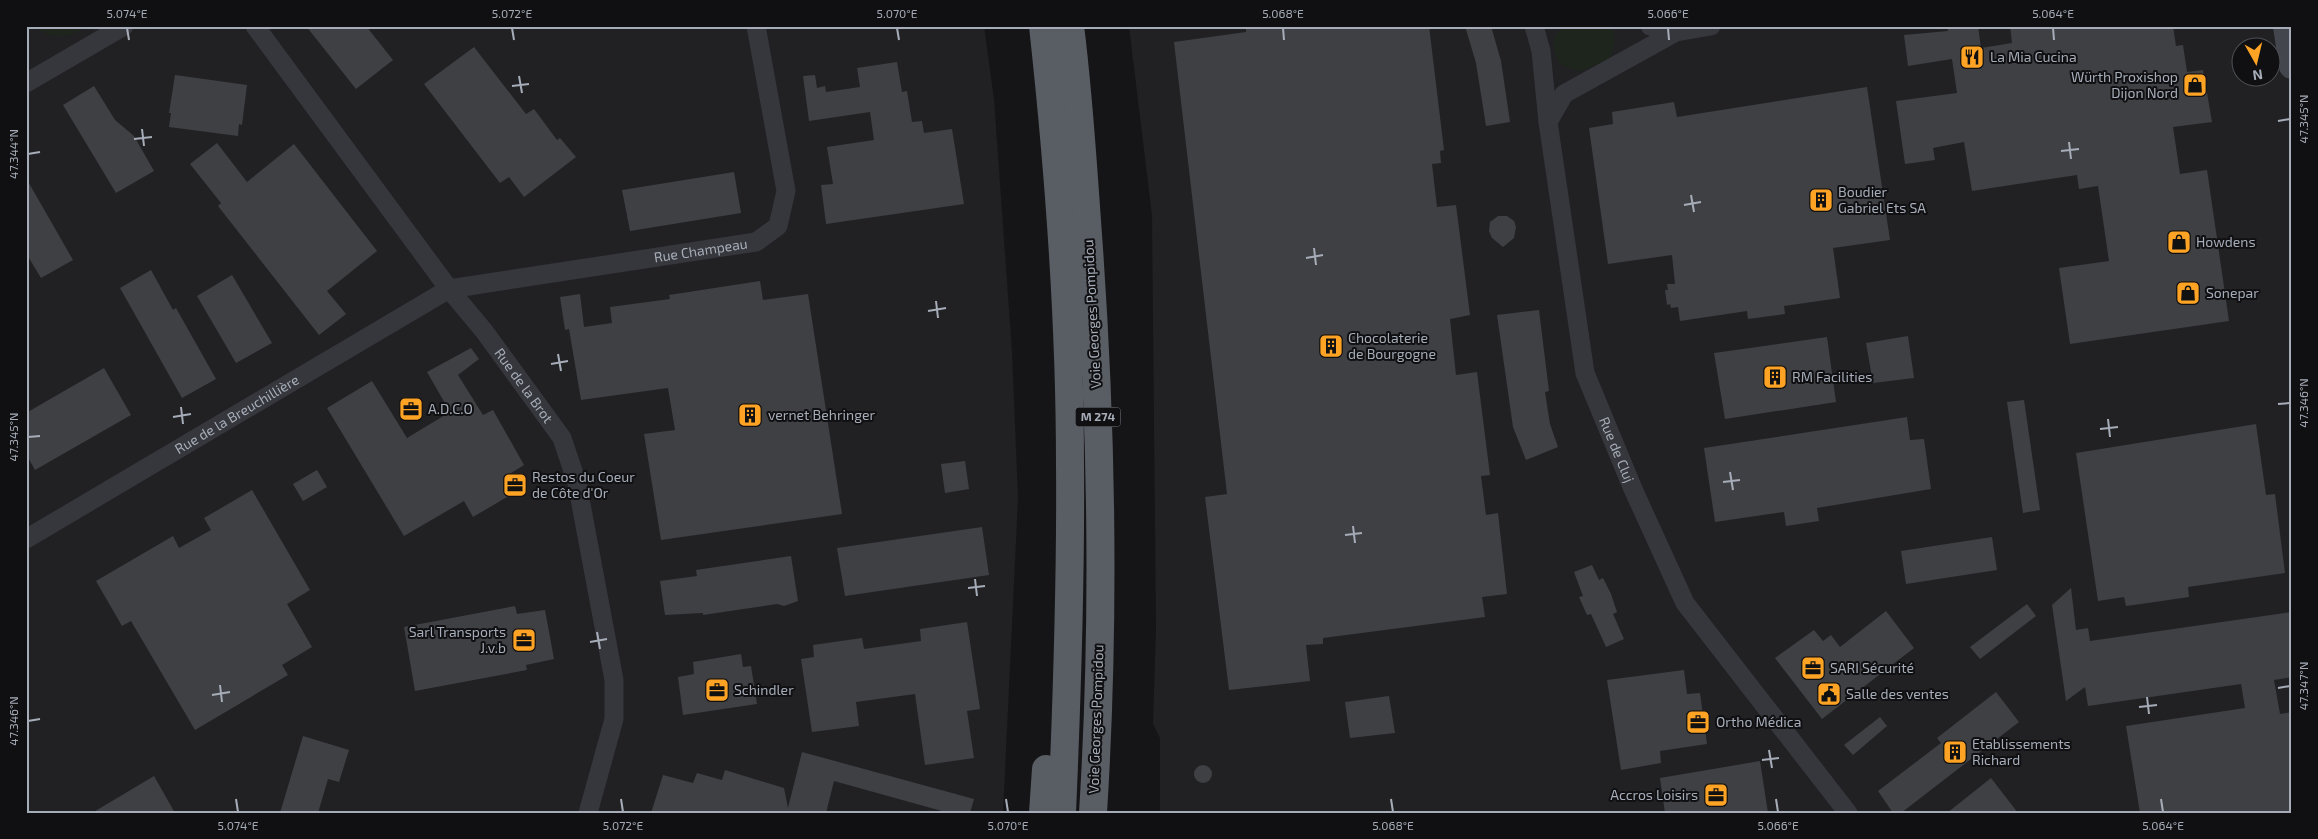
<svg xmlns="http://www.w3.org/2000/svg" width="2318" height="839" font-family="'Exo 2',sans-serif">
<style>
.built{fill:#212124;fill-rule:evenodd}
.green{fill:#1d251d}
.building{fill:#3f4044}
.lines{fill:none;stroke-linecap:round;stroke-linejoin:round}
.minor{stroke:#36373c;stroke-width:19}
.secondary{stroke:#43464c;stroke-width:26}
.trunk{stroke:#595d64;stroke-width:28}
.ticks{fill:none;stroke:#a6adb8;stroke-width:2}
.labels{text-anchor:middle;stroke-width:4;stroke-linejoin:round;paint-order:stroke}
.shield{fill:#101012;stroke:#797e86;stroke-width:1}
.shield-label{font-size:12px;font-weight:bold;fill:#a6adb8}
.poi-label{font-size:14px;fill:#a6adb8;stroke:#101012;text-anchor:start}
.street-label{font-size:14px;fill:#a6adb8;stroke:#101012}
.neatline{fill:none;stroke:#a6adb8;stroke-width:2}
.ticks-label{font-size:12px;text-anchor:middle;fill:#a6adb8}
</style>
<rect width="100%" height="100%" fill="#151517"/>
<g class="built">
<path d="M26,26H984L994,99L1012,351L1018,498L1003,813H26Z"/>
<path d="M1129,26H2292V813H1160V738L1153,724L1156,629L1152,216ZM2240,48H2270V78H2240Z"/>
</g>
<g class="green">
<path d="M32,26H80L82,29C67,40 47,37 32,26Z"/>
<path d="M1565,26H1606L1612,28L1615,41L1610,59L1579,72L1560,64C1552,49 1549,37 1565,26Z"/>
</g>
<g class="building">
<path d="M306,26H366L393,60L356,89Z"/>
<path d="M1246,26H1429L1444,150L1440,151L1441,163L1432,164L1437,207L1456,205L1470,315L1450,319L1456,375L1477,372L1490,475L1481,476L1486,515L1498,513L1507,594L1482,597L1485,617L1323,638V644L1306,645L1310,681L1229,690L1205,497L1227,494L1174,42L1246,32Z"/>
<path d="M1465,26H1491L1501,61L1510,122L1486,126L1476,63Z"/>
<path d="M1947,26H1978L1981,48L2012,43L2010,26H2173L2176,46L2183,45L2187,72L2203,70L2212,122L2173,127L2180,174L2207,170L2229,321L2070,344L2059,268L2109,261L2098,186L2079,189L2077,175L1972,191L1964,142L1933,148L1935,160L1905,164L1896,101L1957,93L1952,59L1908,66L1904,35L1948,31Z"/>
<path d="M474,47L526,114L534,109L557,140L560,138L576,157L524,197L509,177L500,183L424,84Z"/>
<path d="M897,62L902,92L907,91L912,122L922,121L924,133L952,129L964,204L826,224L821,185L833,184L827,147L874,140L870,112L809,121L803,76L815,75L817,88L825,86L826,92L860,87L857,68Z"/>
<path d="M175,75L247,85L242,125L239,124L238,136L169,127L171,113H169Z"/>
<path d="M94,86L115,120L134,136L154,171L116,193L63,105Z"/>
<path d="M1867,87L1890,240L1833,248L1840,298L1784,306L1785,314L1748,319L1747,311L1680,321L1678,307L1671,308L1670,304L1667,305L1665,290H1668L1667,284H1675L1672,255L1608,264L1589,128L1613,124L1612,112L1674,102L1677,117Z"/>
<path d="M217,143L247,182L294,144L377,251L327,291L346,314L319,335L218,206L221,203L190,164Z"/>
<path d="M734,172L741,213L630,231L622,190Z"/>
<path d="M26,178L73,260L41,278L26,253Z"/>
<path d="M1498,216H1507L1514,221L1516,227L1514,238L1503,247L1492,238L1489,231L1490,222Z"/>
<path d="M151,270L173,310L176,308L216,379L182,398L120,288Z"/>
<path d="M232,275L272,343L236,363L197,296Z"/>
<path d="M760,281L763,300L808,294L842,514L661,540L644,434L675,430L668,388L581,400L569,329L565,330L560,297L580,294L584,327L612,323L610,307L670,299L669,295Z"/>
<path d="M1539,310L1549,391L1545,392L1550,424L1558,447L1526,460L1513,427L1497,315Z"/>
<path d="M1908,336L1914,378L1873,383L1866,343Z"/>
<path d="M1827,337L1836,402L1725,419L1714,353Z"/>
<path d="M471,348L479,359L458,375L483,415L493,410L524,465L503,478L512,494L473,517L464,501L404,536L327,408L372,381L407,438L450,412L427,372Z"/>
<path d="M104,368L131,415L35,470L26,454V413Z"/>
<path d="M2024,400L2040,510L2023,513L2007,402Z"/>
<path d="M1907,417L1910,440L1924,439L1931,489L1817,508L1819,521L1786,526L1784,512L1715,522L1704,448Z"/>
<path d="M2256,424L2266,495L2275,494L2285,573L2188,587L2189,597L2141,604L2126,606L2124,597L2098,601L2076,453Z"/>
<path d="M965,461L969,489L945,493L941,464Z"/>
<path d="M317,470L327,487L303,501L293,484Z"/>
<path d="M252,490L310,590L287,604L312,647L282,665L288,675L195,730L131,621L122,626L96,581L173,536L179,548L211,530L204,518Z"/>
<path d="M982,527L989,575L845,596L837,548Z"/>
<path d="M1992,537L1997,570L1906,584L1901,551Z"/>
<path d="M791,556L798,601L784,606L777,604L703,615V613L665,615L660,581L697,576L696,570Z"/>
<path d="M1592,565L1599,580L1603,578L1611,594L1617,612L1613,614L1624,639L1606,647L1591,614L1587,615L1579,597L1583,596L1574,572Z"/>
<path d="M2071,588L2076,630L2088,628L2090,641L2292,612V677L2274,680L2280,714L2292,712V813H2140L2126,726L2245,708L2241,684L2088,706L2085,687L2066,701L2052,605Z"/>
<path d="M2027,604L2036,616L1980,659L1970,647Z"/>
<path d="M515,606L517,614L545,610L554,659L526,665L527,670L415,691L404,627Z"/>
<path d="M1886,611L1914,648L1822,719L1775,658L1814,630L1823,641L1831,635L1840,647Z"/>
<path d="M967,622L980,709L967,711L974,758L925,765L915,694L856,702L859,726L812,732L801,659L814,657L813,645L862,638L864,649L921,641L920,629Z"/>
<path d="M741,654L743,667L751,666L757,704L683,715L678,677L694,674L693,662Z"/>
<path d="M1684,670L1687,694L1700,693L1707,744L1660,751L1661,763L1621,770L1607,680Z"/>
<path d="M1996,692L2019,722L1901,813H1893L1878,791L1941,743L1937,738Z"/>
<path d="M1389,696L1395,733L1350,738L1345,702Z"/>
<path d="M1880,717L1887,726L1853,755L1844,745Z"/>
<path d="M303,736L349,750L339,782L328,779L318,813H280Z"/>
<path d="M802,752L974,799L970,813H949L834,781L826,813H651L663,775L693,783L697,773L722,780L725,770L784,788L788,808Z"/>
<path d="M1760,761L1768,813H1665L1660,778Z"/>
<circle cx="1203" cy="774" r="9"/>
<path d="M154,776L175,813H92Z"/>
<path d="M1991,778L2018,813H1947Z"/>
</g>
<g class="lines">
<g class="minor">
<path id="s1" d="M255,26L449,289L484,331L562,438L577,483L614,680V719L588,813"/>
<path id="s2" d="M1534,26L1541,51L1548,122L1585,373L1633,489L1685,603L1848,813"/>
<path d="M1650,26L1676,32"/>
<path d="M26,83L124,26"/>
<path d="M1548,122L1564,94L1676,32L1711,26"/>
<path id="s3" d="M26,539L449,289L756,242L778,226L786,191L756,26"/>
</g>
<path class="secondary" d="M2286,26L2292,66"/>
<g class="trunk">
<path d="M1043,26C1059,172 1070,318 1070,465C1071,581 1067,697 1062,813"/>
<path d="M1070,26C1079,96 1083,166 1088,235C1102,427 1105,621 1093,813"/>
<path d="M1043,813L1046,769"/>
</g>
</g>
<path class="ticks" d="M127,28L129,40M512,28L514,40M897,28L899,40M1283,28L1284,40M1668,28L1669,40M2053,28L2054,40M519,76L522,93M512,86L529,84M2278,121L2290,119M142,129L144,146M134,139L152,137M2069,142L2071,159M2061,151L2079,149M28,154L40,152M1691,195L1694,212M1684,205L1701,202M1314,248L1316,265M1306,258L1323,255M936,301L938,318M928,311L946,308M558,354L561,371M551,364L568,361M2278,404L2290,403M181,407L183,424M173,417L191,414M2108,419L2110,437M2100,429L2118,427M28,437L40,436M1730,472L1733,490M1723,482L1740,480M1353,526L1355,543M1345,535L1362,533M975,579L977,596M968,588L985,586M597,632L600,649M590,642L607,639M220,685L222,702M2278,688L2290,686M212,695L230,692M2147,697L2149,714M2139,707L2157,705M28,721L40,719M1769,750L1772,768M1762,760L1779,758M236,799L238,812M621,799L623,812M1006,799L1008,812M1391,799L1393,812M1776,799L1778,812M2161,799L2163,812"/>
<defs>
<g id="restaurant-square" transform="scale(1.25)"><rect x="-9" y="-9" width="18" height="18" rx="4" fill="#ffa325" stroke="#101012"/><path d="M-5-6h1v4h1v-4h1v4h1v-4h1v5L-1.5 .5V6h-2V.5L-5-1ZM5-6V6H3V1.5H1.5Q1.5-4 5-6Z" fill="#111"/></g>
<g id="shop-square" transform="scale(1.25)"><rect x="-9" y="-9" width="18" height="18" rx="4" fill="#ffa325" stroke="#101012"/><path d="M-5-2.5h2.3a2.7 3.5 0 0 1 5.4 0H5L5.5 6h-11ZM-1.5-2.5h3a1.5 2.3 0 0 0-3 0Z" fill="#111"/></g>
<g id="building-square" transform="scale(1.25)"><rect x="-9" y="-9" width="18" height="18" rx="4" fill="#ffa325" stroke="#101012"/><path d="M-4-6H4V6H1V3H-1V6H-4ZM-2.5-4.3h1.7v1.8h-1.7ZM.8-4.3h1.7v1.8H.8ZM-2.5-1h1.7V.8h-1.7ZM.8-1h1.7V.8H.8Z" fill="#111"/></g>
<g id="office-square" transform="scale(1.25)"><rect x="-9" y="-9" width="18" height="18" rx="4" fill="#ffa325" stroke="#101012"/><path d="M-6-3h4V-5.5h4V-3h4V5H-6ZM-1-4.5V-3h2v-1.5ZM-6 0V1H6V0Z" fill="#111"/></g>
<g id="civic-square" transform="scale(1.25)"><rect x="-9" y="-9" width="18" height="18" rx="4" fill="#ffa325" stroke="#101012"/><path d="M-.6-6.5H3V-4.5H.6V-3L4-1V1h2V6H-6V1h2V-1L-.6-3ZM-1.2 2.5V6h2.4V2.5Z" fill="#111"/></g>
</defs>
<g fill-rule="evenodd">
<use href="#restaurant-square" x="1972" y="57"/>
<use href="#shop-square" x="2195" y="85"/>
<use href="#building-square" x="1821" y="200"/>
<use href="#shop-square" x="2179" y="242"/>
<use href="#shop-square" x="2188" y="293"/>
<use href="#building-square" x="1331" y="346"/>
<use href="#building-square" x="1775" y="377"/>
<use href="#office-square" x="411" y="409"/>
<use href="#building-square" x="750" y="415"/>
<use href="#office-square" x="515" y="485"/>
<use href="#office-square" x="524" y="640"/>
<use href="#office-square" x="1813" y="668"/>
<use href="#office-square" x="717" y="690"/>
<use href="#civic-square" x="1829" y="694"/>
<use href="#office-square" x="1698" y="722"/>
<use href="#building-square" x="1955" y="752"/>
<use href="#office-square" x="1716" y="795"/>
</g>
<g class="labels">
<rect class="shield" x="1075.5" y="407.5" width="45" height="19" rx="4"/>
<g class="shield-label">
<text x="1098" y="421">M 274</text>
</g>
<g class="poi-label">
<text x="1990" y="62">La Mia Cucina</text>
<text x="2178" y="82" text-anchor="end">Würth Proxishop<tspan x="2178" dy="16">Dijon Nord</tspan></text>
<text x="1838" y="197">Boudier<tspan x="1838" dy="16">Gabriel Ets SA</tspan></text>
<text x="2196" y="247">Howdens</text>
<text x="2206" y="298">Sonepar</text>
<text x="1348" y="343">Chocolaterie<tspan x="1348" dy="16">de Bourgogne</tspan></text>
<text x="1792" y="382">RM Facilities</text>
<text x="428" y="414">A.D.C.O</text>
<text x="768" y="420">vernet Behringer</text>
<text x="532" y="482">Restos du Coeur<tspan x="532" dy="16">de Côte d'Or</tspan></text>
<text x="506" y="637" text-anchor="end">Sarl Transports<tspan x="506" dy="16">J.v.b</tspan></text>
<text x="1830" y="673">SARI Sécurité</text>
<text x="734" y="695">Schindler</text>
<text x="1846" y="699">Salle des ventes</text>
<text x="1716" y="727">Ortho Médica</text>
<text x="1972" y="749">Etablissements<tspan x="1972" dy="16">Richard</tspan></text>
<text x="1698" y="800" text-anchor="end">Accros Loisirs</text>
</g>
<g class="street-label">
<text dy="5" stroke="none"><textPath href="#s3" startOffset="746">Rue Champeau</textPath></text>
<text transform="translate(1092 314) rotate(-93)" y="5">Voie Georges Pompidou</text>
<text dy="5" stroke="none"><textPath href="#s1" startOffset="449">Rue de la Brot</textPath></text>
<text dy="5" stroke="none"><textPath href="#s3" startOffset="245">Rue de la Breuchillière</textPath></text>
<text dy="5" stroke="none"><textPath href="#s2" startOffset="434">Rue de Cluj</textPath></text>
<text transform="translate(1096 719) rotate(-88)" y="5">Voie Georges Pompidou</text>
</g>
</g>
<rect width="2318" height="839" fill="none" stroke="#101012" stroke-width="55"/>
<g transform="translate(2256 62) rotate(172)"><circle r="24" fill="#101012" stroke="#4c4f54"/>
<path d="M0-4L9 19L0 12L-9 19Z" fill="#ffa325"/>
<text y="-8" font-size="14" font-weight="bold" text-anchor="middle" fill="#a6adb8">N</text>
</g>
<rect x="28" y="28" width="2262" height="784" class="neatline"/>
<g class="ticks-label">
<text x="127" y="18">5.074°E</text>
<text x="512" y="18">5.072°E</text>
<text x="897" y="18">5.070°E</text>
<text x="1283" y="18">5.068°E</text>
<text x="1668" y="18">5.066°E</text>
<text x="2053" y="18">5.064°E</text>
<text transform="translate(2304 119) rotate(-90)" y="4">47.345°N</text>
<text transform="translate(14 154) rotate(-90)" y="4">47.344°N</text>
<text transform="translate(2304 403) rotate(-90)" y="4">47.346°N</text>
<text transform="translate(14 437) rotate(-90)" y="4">47.345°N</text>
<text transform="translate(2304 686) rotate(-90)" y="4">47.347°N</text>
<text transform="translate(14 721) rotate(-90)" y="4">47.346°N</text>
<text x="238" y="830">5.074°E</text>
<text x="623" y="830">5.072°E</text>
<text x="1008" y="830">5.070°E</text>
<text x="1393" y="830">5.068°E</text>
<text x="1778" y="830">5.066°E</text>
<text x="2163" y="830">5.064°E</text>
</g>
</svg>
